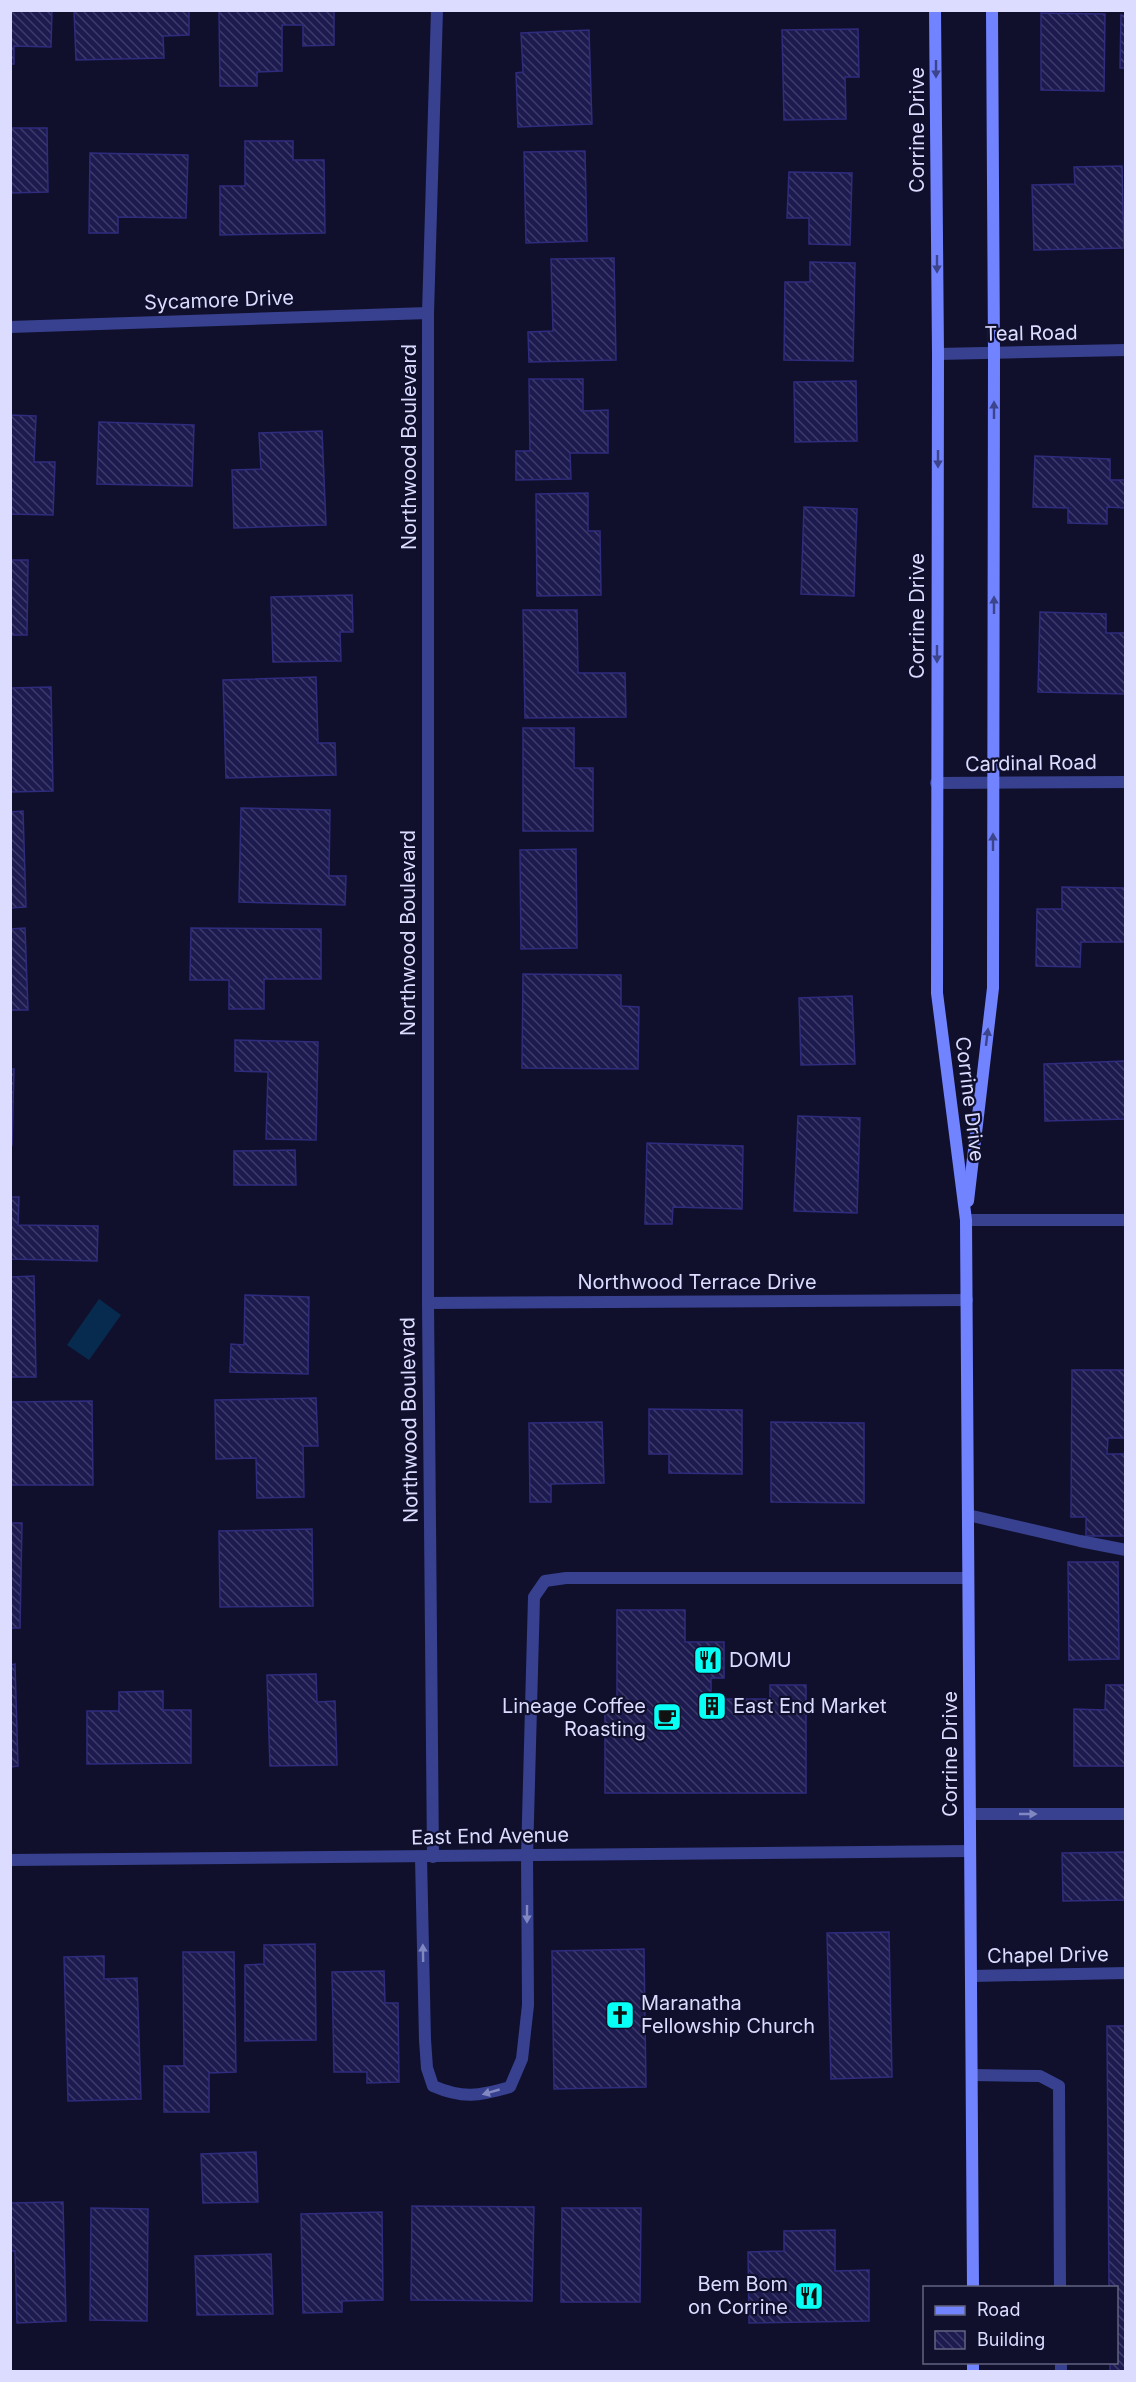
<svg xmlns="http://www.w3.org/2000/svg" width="1136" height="2382" font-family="Inter,sans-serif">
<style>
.water{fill:#072b4e}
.building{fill:url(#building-back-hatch);stroke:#2f2b7d;stroke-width:1.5}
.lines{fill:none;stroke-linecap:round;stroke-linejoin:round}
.lane{stroke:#38418f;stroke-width:12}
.street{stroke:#38418f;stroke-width:12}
.secondary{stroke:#7283ff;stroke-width:12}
.oneway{fill:#3c448c}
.oneway2{fill:#8187c1}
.labels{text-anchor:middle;stroke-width:4.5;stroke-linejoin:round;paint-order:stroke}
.street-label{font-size:20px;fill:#dbdcff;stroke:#10102d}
.poi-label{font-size:20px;fill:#dbdcff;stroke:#10102d;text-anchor:start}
</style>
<defs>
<pattern id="building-back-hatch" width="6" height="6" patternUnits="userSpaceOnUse" patternTransform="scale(1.5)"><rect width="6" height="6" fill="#1d1a4f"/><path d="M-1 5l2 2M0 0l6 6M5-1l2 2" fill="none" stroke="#3d3b69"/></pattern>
</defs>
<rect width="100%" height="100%" fill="#10102d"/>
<path class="water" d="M99,1299L121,1315L89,1360L67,1345Z"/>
<g class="building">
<path d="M10,10H52L51,47L14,46V64H10Z"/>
<path d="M74,10H189V35L163,36L164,58L76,60Z"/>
<path d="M219,10H334V45L303,46V25H282V71L257,72V86H220Z"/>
<path d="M1041,13L1105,14L1104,91L1041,90Z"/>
<path d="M1121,15L1126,16V68H1120Z"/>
<path d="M858,29L859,77H845L846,119L784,120L782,30Z"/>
<path d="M589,30L592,124L518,127L516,73L523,72L521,33Z"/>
<path d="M10,128H47L48,192L10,193Z"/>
<path d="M245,141H293V160H324L325,233L220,235V186H245Z"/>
<path d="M585,151L587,241L526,243L524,152Z"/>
<path d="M90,153L188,155L186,218L118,217V233H89Z"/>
<path d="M1122,166L1124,248L1034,250L1032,185L1075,184L1074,167Z"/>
<path d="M789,172L852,173L850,245L809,244V218H787Z"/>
<path d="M614,258L616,360L529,362L528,332L553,331L551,259Z"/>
<path d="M810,262L855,263L853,361L784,360L785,282H810Z"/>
<path d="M529,379H583V411L608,410V453H570L571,479L516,480V451H530Z"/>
<path d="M856,381L857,441L795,442L794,382Z"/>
<path d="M10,415L36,416L34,462H55L53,515L10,514Z"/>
<path d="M99,422L194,425L192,486L97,484Z"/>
<path d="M322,431L326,525L234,528L232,470L261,469L259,433Z"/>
<path d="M1035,456L1110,459V480H1126V508L1107,507V524L1068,523V508L1033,507Z"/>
<path d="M588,493V531H600L601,595L537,596L536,494Z"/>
<path d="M804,507L857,509L854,596L801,594Z"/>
<path d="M10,560H28L27,635H10Z"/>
<path d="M352,595L353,632H340L341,661L273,662L271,597Z"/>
<path d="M523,610H577L578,673H625L626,717L525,718Z"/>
<path d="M1040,612L1106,614V633H1126V694L1038,692Z"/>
<path d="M316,677L318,743H335L336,775L226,778L223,680Z"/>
<path d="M51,687L53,791L10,792V688Z"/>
<path d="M523,728H574V768H593V831H523Z"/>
<path d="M241,808L330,810L329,876H346L345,905L239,902Z"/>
<path d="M23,811L26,907L10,908V812Z"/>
<path d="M576,849L577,948L521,949L520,850Z"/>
<path d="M1062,887L1126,888L1125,942H1081L1080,967L1036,966L1037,909H1062Z"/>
<path d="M25,928L28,1010H10V929Z"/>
<path d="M191,928L321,929V979H264V1009H229V980H190Z"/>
<path d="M523,974L621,975V1006L639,1007L638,1069L522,1068Z"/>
<path d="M852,996L855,1064L801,1065L799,998Z"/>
<path d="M235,1040L318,1042L316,1140L266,1139L268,1072L235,1071Z"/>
<path d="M1125,1061L1126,1119L1045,1121L1044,1064Z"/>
<path d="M10,1069H14L12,1145H10Z"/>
<path d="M798,1116L860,1118L857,1213L794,1211Z"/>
<path d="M647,1143L743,1146L742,1209L673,1207L672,1224H645Z"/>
<path d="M295,1150L296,1185H234V1151Z"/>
<path d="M10,1197H19L18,1225L98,1226L97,1261L10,1259Z"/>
<path d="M34,1276L36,1377H10V1277Z"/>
<path d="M245,1295L309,1297L308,1374L230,1372L231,1344L244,1345Z"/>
<path d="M1072,1370H1126V1438H1108L1107,1454H1126V1536H1086V1517H1071Z"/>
<path d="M316,1398L318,1446H303L304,1497L257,1498L256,1458L216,1459L215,1400Z"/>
<path d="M92,1401L93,1485H10V1402Z"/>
<path d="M649,1409L742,1410V1474L669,1473V1454H649Z"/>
<path d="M602,1422L604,1483L551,1484V1502H530L529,1423Z"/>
<path d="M771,1422L864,1423V1503L771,1502Z"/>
<path d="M10,1523H22L20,1628H10Z"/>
<path d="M312,1529L313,1606L220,1607L219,1531Z"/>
<path d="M1068,1562H1118L1119,1659L1069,1660Z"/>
<path d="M617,1610H685V1642H724V1678H711V1699H770V1685H806V1793H605V1713H617Z"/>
<path d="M15,1664L18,1766L10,1767V1665Z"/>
<path d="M316,1674L317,1702L335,1701L337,1765L270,1766L267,1675Z"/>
<path d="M1106,1685H1126V1766H1074V1709L1105,1710Z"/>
<path d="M163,1691V1710H191V1763L87,1764V1711H119V1692Z"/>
<path d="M1126,1852V1900L1063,1901L1062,1853Z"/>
<path d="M889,1932L892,2077L831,2079L827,1933Z"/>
<path d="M315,1944L316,2040L245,2041V1965L264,1964V1945Z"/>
<path d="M644,1949L646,2087L554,2089L552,1951Z"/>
<path d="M183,1952H234L236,2072L209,2073V2112H164V2066H184Z"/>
<path d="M104,1956V1979L137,1978L141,2099L68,2101L64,1957Z"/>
<path d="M384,1971L385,2003H398L399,2082L367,2083V2072H334L332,1972Z"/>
<path d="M1107,2026H1126V2372H1110V2362H1116V2288H1109Z"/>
<path d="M256,2152L258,2202L203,2203L201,2154Z"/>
<path d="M63,2202L66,2321L17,2323L15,2251H10V2203Z"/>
<path d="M412,2206L534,2207L532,2301L411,2300Z"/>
<path d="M91,2208L148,2209L147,2321L90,2320Z"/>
<path d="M562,2208H641L640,2302H561Z"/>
<path d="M382,2212L383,2300L342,2301V2312L303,2313L301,2214Z"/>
<path d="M835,2230V2271L869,2270V2321L749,2323L748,2252L784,2251V2231Z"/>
<path d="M271,2254L273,2314L197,2315L195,2256Z"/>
</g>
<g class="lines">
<g class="lane">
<path d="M968,1515L1080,1541L1126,1550"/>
<path d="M970,1814H1126"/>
<path d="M421,1857L425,2040L427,2068L433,2086C463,2099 479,2096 510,2087L522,2059L528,2005L527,1856L534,1597L545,1581L566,1578H968"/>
<path d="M972,2075L1040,2076L1059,2086L1060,2288"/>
<path d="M1061,2362V2372"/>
</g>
<g class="street">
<path d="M10,327L428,313"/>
<path d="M938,354L1126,350"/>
<path d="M936,783L1126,782"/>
<path d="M966,1220H1126"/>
<path d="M428,1303L967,1300"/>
<path d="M433,1857L428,1303V313L437,10"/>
<path d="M10,1860L970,1851"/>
<path d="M971,1976L1126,1973"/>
</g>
<g class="secondary">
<path d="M935,10L938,354L937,993L966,1220L973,2288"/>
<path d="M968,1201L993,988L994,353L992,10"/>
<path d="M973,2362V2372"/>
</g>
</g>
<defs><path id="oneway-solid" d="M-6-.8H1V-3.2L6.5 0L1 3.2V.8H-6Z" transform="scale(1.5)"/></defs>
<g class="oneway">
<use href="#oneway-solid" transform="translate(936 69) rotate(90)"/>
<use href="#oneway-solid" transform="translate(937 264) rotate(90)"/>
<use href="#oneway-solid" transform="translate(994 410) rotate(-90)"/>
<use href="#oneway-solid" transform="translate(938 459) rotate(90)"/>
<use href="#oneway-solid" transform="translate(994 605) rotate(-90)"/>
<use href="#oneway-solid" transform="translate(937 654) rotate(90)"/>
<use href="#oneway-solid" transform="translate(993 842) rotate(-90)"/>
<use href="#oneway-solid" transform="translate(987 1037) rotate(-83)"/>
</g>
<g class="oneway2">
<use href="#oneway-solid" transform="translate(1028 1814)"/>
<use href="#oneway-solid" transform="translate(527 1914) rotate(90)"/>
<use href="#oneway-solid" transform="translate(423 1953) rotate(-91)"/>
<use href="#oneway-solid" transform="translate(491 2092) rotate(164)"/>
</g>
<defs>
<g id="restaurant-square" transform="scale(1.5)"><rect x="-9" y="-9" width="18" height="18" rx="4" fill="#07fff5" stroke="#10102d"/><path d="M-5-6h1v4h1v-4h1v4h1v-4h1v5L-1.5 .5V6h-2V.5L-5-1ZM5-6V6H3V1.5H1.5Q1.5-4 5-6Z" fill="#111"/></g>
<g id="building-square" transform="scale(1.5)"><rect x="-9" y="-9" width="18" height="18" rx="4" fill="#07fff5" stroke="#10102d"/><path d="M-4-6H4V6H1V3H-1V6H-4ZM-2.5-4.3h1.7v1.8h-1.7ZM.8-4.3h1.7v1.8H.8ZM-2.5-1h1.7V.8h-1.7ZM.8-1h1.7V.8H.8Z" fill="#111"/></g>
<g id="cafe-square" transform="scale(1.5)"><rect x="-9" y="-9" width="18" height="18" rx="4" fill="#07fff5" stroke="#10102d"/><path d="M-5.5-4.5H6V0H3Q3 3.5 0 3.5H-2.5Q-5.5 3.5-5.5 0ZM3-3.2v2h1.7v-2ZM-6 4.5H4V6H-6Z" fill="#111"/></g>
<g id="church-square" transform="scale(1.5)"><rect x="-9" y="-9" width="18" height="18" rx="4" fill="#07fff5" stroke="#10102d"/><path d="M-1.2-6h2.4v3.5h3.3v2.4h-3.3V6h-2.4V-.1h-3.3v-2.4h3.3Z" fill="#111"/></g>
</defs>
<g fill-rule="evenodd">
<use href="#restaurant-square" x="708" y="1660"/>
<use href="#building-square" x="712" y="1706"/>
<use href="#cafe-square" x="667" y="1717"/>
<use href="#church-square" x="620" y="2015"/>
<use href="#restaurant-square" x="809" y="2296"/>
</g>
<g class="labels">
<g class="street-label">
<text transform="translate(917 130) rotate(-90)" y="7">Corrine Drive</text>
<text transform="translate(219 300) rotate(-2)" y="7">Sycamore Drive</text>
<text transform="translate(1031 333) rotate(-1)" y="7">Teal Road</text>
<text transform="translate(409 447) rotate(-90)" y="7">Northwood Boulevard</text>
<text transform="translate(917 616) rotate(-90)" y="7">Corrine Drive</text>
<text transform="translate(1031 763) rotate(-1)" y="7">Cardinal Road</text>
<text transform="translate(408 933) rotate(-90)" y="7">Northwood Boulevard</text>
<text transform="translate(970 1099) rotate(83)" y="7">Corrine Drive</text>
<text x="697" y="1289">Northwood Terrace Drive</text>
<text transform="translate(409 1420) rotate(-91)" y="7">Northwood Boulevard</text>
<text transform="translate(950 1754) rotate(-90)" y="7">Corrine Drive</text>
<text transform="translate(490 1836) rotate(-1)" y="7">East End Avenue</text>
<text transform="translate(1048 1955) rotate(-1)" y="7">Chapel Drive</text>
</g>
<g class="poi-label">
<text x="729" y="1667">DOMU</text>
<text x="646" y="1713" text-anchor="end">Lineage Coffee<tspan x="646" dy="23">Roasting</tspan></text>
<text x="733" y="1713">East End Market</text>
<text x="641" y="2010">Maranatha<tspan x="641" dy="23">Fellowship Church</tspan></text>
<text x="788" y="2291" text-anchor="end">Bem Bom<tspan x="788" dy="23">on Corrine</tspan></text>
</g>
</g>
<rect width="1136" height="2382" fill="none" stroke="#dbdcff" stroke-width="24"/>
<rect x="923" y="2286" width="195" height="78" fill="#10102d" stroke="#616281" stroke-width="1.5"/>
<rect x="935" y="2306" width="30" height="9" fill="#7283ff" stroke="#616281" stroke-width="1.5"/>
<text x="977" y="2316" font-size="18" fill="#dbdcff">Road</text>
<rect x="935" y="2331" width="30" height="18" fill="url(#building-back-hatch)" stroke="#616281" stroke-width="1.5"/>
<text x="977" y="2346" font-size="18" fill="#dbdcff">Building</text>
</svg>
